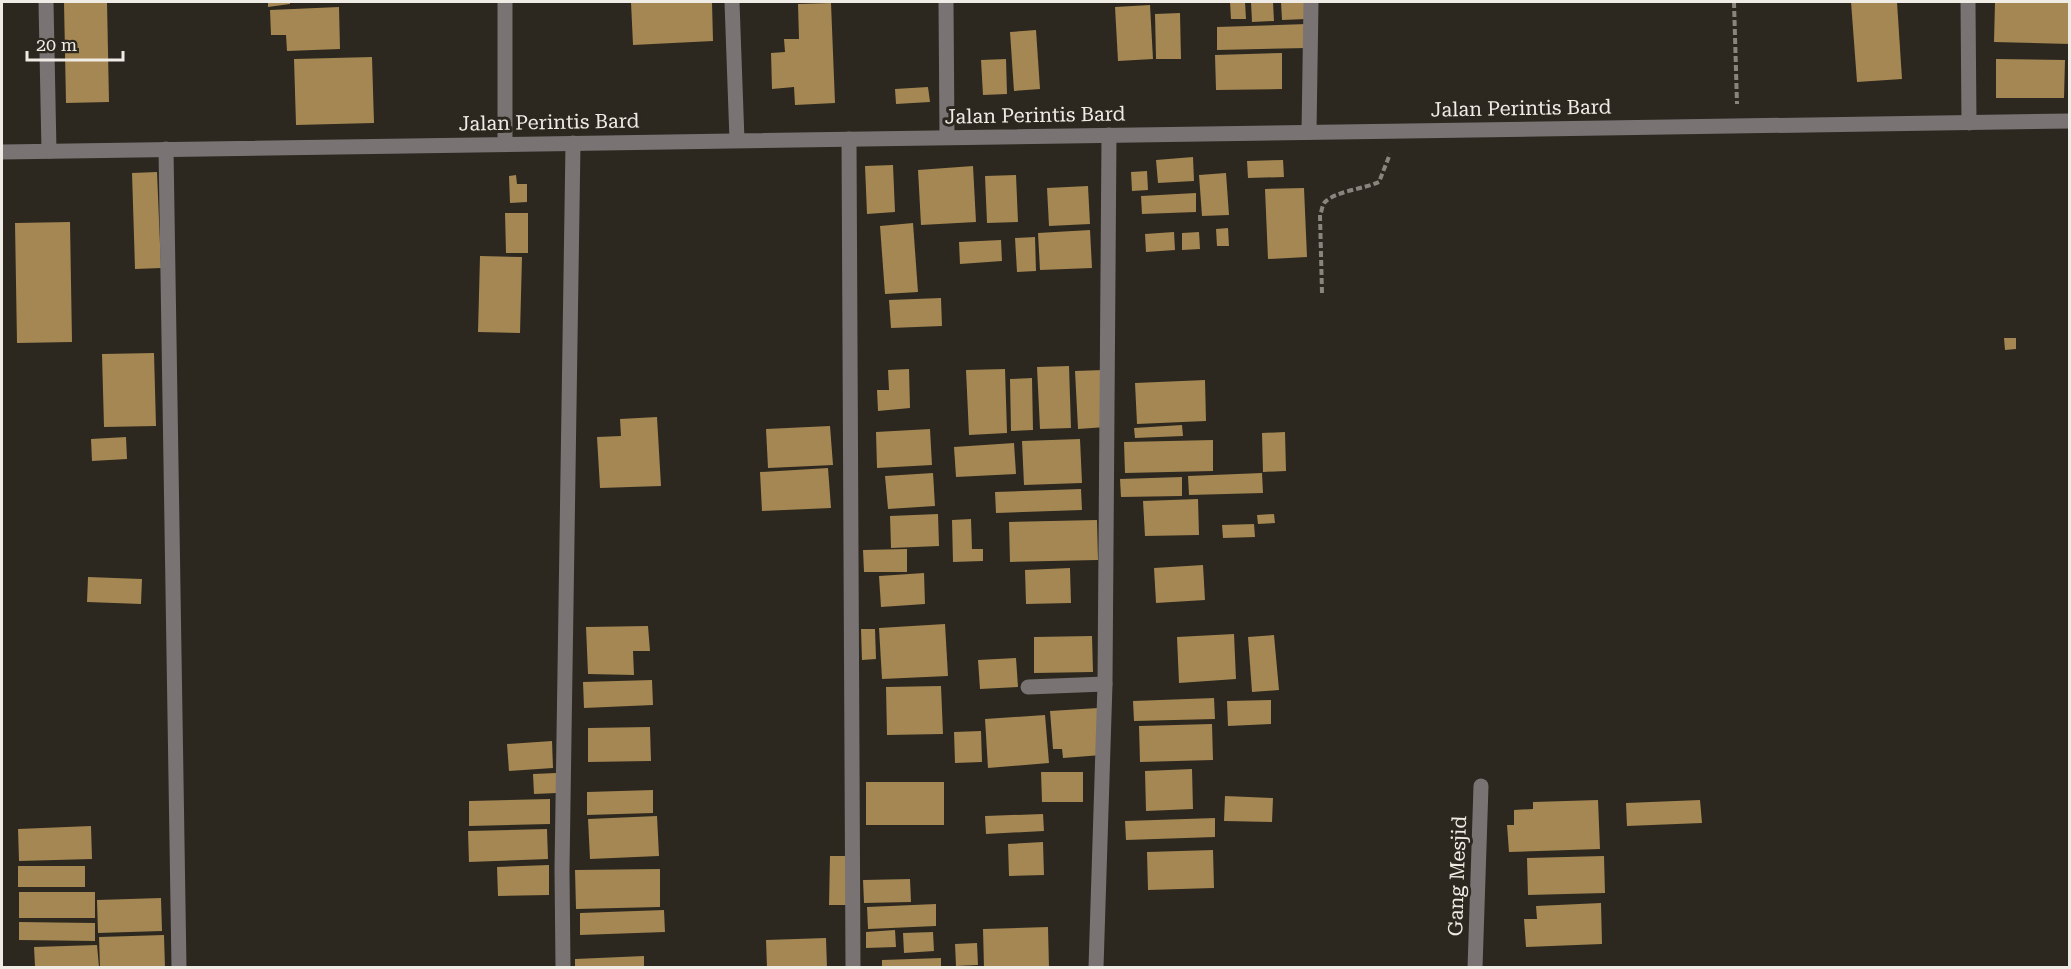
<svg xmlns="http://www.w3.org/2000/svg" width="2071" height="969" font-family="'Roboto Serif',serif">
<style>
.building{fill:#a48752}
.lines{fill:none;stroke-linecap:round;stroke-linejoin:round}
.path{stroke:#89857e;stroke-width:4;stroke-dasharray:6 3;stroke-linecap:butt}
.minor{stroke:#797373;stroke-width:15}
.labels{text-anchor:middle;stroke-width:6;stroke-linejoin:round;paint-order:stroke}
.street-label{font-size:20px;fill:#efece6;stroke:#2c271f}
</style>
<rect width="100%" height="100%" fill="#2c271f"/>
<g class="building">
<path d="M107,2L109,102L66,103L64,3Z"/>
<path d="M268,2H290V4L268,7Z"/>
<path d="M631,2H712L713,41L633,45Z"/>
<path d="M1230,2H1245L1246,19H1231Z"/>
<path d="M1251,2H1273L1274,21L1252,22Z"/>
<path d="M1281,2H1305L1306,19L1282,20Z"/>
<path d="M1851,2H1897L1902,79L1857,82Z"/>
<path d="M1995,2H2070V44L1994,42Z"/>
<path d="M831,3L835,103L795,105L794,87L772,89L771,53L785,52L784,39H799L798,4Z"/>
<path d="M1150,5L1153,59L1118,61L1115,7Z"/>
<path d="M339,7L340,49L287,51L286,35H271L270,10Z"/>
<path d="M1180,13L1181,59H1156L1155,14Z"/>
<path d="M1307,24V48L1217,50V27Z"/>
<path d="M1036,30L1040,89L1014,91L1010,32Z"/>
<path d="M1282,53V89L1216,90L1215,55Z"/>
<path d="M372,57L374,123L296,125L294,59Z"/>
<path d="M1006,59L1007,94L983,95L981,60Z"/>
<path d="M1996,59L2065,60L2064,98H1996Z"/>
<path d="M928,87L930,102L896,104L895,89Z"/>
<path d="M1193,157L1194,181L1158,183L1156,160Z"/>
<path d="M1283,160L1284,177L1248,178L1247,161Z"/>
<path d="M893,165L895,212L867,214L865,166Z"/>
<path d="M973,166L976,222L921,225L918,170Z"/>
<path d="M1147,171L1148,190L1132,191L1131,172Z"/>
<path d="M157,172L161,268L135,269L132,173Z"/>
<path d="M1226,173L1229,215L1202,216L1199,175Z"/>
<path d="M516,175L517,184H527V202L510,203L509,176Z"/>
<path d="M1016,175L1018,222L987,223L985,176Z"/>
<path d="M1088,186L1090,224L1049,226L1047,188Z"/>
<path d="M1304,188L1307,257L1268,259L1265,189Z"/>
<path d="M1196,193V212L1142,214L1141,196Z"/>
<path d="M505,213H528V253H506Z"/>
<path d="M70,222L72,342L17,343L15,223Z"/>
<path d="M913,223L918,292L885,294L880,226Z"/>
<path d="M1228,228L1229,246H1217L1216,229Z"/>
<path d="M1090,230L1092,268L1040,270L1038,233Z"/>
<path d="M1174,232L1175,250L1146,252L1145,234Z"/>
<path d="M1199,232L1200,249L1182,250V233Z"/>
<path d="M1035,237L1036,271L1017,272L1015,238Z"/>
<path d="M1001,240L1002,261L960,264L959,242Z"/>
<path d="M480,256L522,257L520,333L478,332Z"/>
<path d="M941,298L942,326L891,328L889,300Z"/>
<path d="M2004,338H2016V349L2005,350Z"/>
<path d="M154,353L156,426L104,427L102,354Z"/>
<path d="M1069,366L1071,428L1040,429L1037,367Z"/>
<path d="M909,369L910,408L878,411L877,390H889L888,370Z"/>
<path d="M1005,369L1007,433L969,435L966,370Z"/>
<path d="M1103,370L1106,427L1078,429L1075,371Z"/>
<path d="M1032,378L1033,430L1011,431L1010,379Z"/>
<path d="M1205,380L1206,421L1137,424L1135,383Z"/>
<path d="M657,417L661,486L600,488L597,437L621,436L620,419Z"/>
<path d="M1182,425L1183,436L1135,438L1134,428Z"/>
<path d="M830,426L833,465L768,468L766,429Z"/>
<path d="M930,429L932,465L877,468L876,432Z"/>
<path d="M1285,432L1286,471L1263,472L1262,433Z"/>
<path d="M126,437L127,459L92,461L91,439Z"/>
<path d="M1080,439L1082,483L1024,485L1022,441Z"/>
<path d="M1213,440V471L1125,473L1124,442Z"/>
<path d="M1014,443L1016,474L956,477L954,447Z"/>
<path d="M828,468L831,508L762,511L760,472Z"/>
<path d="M933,473L935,506L888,509L885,476Z"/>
<path d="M1262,473L1263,493L1189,495L1188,476Z"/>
<path d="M1182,477V496L1121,497L1120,479Z"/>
<path d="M1081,489L1082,510L996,513L995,492Z"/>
<path d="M1198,499L1199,535L1145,536L1143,501Z"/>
<path d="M938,514L939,546L891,548L890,516Z"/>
<path d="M1274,514L1275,523L1258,524L1257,515Z"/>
<path d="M971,519L972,549H983V561L953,562L952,520Z"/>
<path d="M1097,520L1098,560L1010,562L1009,522Z"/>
<path d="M1254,524L1255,537L1223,538L1222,525Z"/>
<path d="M907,549V572H864L863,550Z"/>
<path d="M1203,565L1205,600L1156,603L1154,568Z"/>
<path d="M1070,568L1071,603L1026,604L1025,570Z"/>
<path d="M924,573L925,604L881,607L879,576Z"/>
<path d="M88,577L142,579L141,604L87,602Z"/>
<path d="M945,624L948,676L882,679L879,628Z"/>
<path d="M648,626L650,651H633L634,675L588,674L586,627Z"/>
<path d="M861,629H875L876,659L862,660Z"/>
<path d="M1234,634L1236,679L1179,683L1177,637Z"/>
<path d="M1274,635L1279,690L1252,692L1248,637Z"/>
<path d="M1092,636L1093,672L1034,673V637Z"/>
<path d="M1016,658L1018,687L980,689L978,660Z"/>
<path d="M652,680L653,705L584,708L583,682Z"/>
<path d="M941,686L943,734L887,735L886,687Z"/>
<path d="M1214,698L1215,719L1134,721L1133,701Z"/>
<path d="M1271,700V724L1228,726L1227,701Z"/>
<path d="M1098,708L1102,755L1063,758L1062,749H1053L1050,711Z"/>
<path d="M1045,715L1049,763L988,768L985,719Z"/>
<path d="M1212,724L1213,760L1140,762L1139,726Z"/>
<path d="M650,727L651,761L588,762V728Z"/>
<path d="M981,731L982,762L955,763L954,732Z"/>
<path d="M552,741L553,768L509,771L507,744Z"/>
<path d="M1192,769L1193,809L1146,811L1145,771Z"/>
<path d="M1041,772H1083V802H1042Z"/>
<path d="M556,773L557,793L534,794L533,774Z"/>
<rect x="866" y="782" width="78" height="43"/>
<path d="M653,790V813L587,815V792Z"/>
<path d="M1225,796L1273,798L1272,822L1224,821Z"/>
<path d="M550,799V824L469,826V801Z"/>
<path d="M1598,800L1600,849L1509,852L1507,825H1514V810L1533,809V802Z"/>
<path d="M1700,800L1702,823L1627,826L1626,803Z"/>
<path d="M1043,814L1044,831L986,834L985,816Z"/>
<path d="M657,816L659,856L590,859L588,819Z"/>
<path d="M1215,818V837L1126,840L1125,821Z"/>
<path d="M91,826L92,859L19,861L18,829Z"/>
<path d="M547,829L548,859L469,862L468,831Z"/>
<path d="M1043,842L1044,875L1009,876L1008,844Z"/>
<path d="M1213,850L1214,888L1148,890L1147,852Z"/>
<path d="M830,856H849V905H829Z"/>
<path d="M1604,856L1605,893L1528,895L1527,858Z"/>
<path d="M549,865V895L498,896L497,867Z"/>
<rect x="18" y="866" width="67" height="21"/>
<path d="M660,869V907L576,909L575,870Z"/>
<path d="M910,879L911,902L864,903L863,880Z"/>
<rect x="19" y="892" width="76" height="26"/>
<path d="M161,898L162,931L98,933L97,900Z"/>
<path d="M1601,903L1602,944L1526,947L1524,919H1537L1536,906Z"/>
<path d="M936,904V926L868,929L867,907Z"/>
<path d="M664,910L665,932L580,935V913Z"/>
<path d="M19,922L95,923V941L19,940Z"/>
<path d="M1048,927L1049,968H984L983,929Z"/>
<path d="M895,930L896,947L866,948V932Z"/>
<path d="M933,932L934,951L904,953L903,933Z"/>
<path d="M164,935L165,968H100L99,937Z"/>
<path d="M826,938L827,968H767L766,940Z"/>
<path d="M977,943L978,965L956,966L955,944Z"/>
<path d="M97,945L99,967L35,966L34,947Z"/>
<path d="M644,956V968H575V959Z"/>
<path d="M941,958V968H882V960Z"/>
</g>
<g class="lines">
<g class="path">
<path d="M1734,2L1737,104"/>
<path d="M1322,293L1320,215C1322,211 1322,205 1325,202C1336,191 1364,189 1379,182L1390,154"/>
</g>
<g class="minor">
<path d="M46,2L49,151"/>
<path d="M732,2L737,140"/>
<path d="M946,2L947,137"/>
<path d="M1968,2L1969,123"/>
<path d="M1309,132L1311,2"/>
<path d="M849,139L853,968"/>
<path d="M505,144V2"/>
<path d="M166,149L179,968"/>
<path d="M2,152L2070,121"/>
<path d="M1028,687L1105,684"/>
<path d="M563,968L562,869L573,143"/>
<path d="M1096,968L1105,684L1109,135"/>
<path d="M1475,968L1481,786"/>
</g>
</g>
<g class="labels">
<g class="street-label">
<text transform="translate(1521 108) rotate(-1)" y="7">Jalan Perintis Bard</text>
<text transform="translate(1035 115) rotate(-1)" y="7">Jalan Perintis Bard</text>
<text transform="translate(549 122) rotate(-1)" y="7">Jalan Perintis Bard</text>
<text transform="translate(1457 876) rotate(-88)" y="7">Gang Mesjid</text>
</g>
</g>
<rect width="2071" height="969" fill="none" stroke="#efece6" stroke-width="6"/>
<path d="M27 51v9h96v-9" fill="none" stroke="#efece6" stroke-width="3"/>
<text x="36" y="51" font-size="18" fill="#efece6" stroke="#2c271f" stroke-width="4.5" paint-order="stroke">20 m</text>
</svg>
